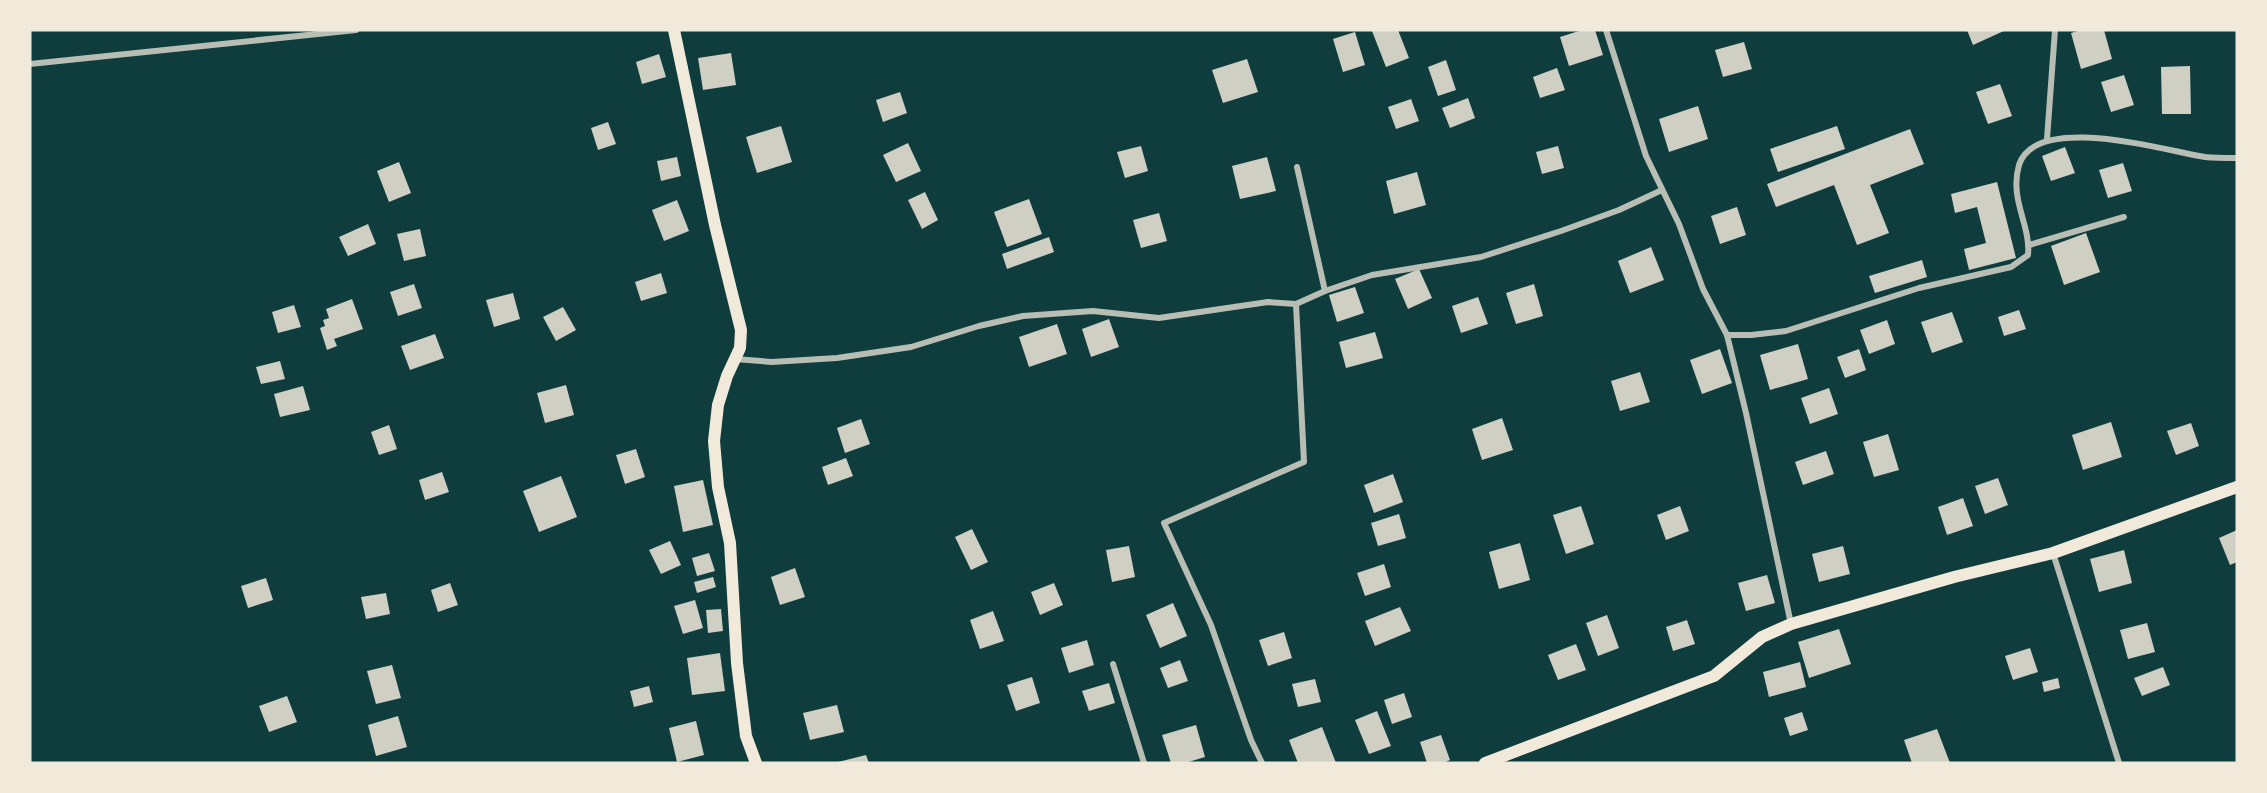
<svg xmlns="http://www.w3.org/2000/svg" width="2267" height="793" font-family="'IBM Plex Sans',sans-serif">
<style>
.building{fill:#cfcfc3}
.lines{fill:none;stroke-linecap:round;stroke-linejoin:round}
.minor{stroke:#b8beb3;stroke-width:6}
.secondary{stroke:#f1e9da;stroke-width:12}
</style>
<rect width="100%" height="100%" fill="#0f3d3e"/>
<g class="building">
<path d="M1375,30H1398L1409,58L1386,67L1372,31Z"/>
<path d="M1582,30H1595L1603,55L1569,66L1560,37Z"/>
<path d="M1967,30H2006L1973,45Z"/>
<path d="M2081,30H2104L2112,59L2081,69L2071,33Z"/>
<path d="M1355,32L1365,65L1343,72L1333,39Z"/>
<path d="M1744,42L1752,69L1723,77L1715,50Z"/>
<path d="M731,53L736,85L703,90L698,58Z"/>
<path d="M659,54L666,77L642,84L636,62Z"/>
<path d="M1247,59L1258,92L1223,103L1212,70Z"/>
<path d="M1446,60L1456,90L1438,96L1428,67Z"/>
<path d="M2190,66L2191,114H2162L2161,67Z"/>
<path d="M1557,68L1565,90L1540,98L1533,77Z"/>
<path d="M2124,75L2134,105L2111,112L2101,82Z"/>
<path d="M2000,84L2012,116L1988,124L1976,92Z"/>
<path d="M900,92L907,113L883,122L876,100Z"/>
<path d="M1468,98L1475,118L1450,128L1442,108Z"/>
<path d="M1411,99L1419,121L1396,129L1388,107Z"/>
<path d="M1698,106L1708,139L1669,152L1659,119Z"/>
<path d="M608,122L616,144L598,150L591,128Z"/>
<path d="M781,126L792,162L757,173L746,137Z"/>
<path d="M1837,126L1845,149L1778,172L1770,149Z"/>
<path d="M1910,129L1924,164L1870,185L1889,233L1857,245L1834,185L1776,207L1767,184Z"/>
<path d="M908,143L921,171L896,182L883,155Z"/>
<path d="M1141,146L1148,171L1125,178L1117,152Z"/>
<path d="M1558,146L1564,168L1542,174L1536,152Z"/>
<path d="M2065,147L2075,173L2051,181L2042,156Z"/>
<path d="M677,157L681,176L661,181L657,161Z"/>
<path d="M1267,157L1276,191L1240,199L1232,166Z"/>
<path d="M399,162L411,193L389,202L377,171Z"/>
<path d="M2123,163L2132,191L2108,198L2099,170Z"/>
<path d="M1417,172L1426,205L1394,214L1386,181Z"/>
<path d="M1997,182L2016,258L1969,270L1964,249L1986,243L1977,207L1955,213L1951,194Z"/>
<path d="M925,192L938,220L922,229L908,200Z"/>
<path d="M1029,199L1042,234L1007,247L994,212Z"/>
<path d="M677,200L689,231L664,241L652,210Z"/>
<path d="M1737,207L1746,235L1720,244L1711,216Z"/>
<path d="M1159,213L1167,241L1141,248L1133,220Z"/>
<path d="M368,224L376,244L348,256L339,237Z"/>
<path d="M420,229L426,256L404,261L397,234Z"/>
<path d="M2086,233L2100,272L2064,285L2051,246Z"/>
<path d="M1049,237L1054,252L1007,269L1002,254Z"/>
<path d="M1651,247L1664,280L1630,293L1618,261Z"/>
<path d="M1922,260L1927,277L1875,293L1869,276Z"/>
<path d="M1419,269L1432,298L1408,309L1395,279Z"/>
<path d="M661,273L667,293L641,301L635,282Z"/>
<path d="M414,284L422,308L398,316L390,292Z"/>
<path d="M1534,284L1543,316L1516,324L1506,293Z"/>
<path d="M1355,287L1364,313L1337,322L1329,295Z"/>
<path d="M513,293L520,319L494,327L486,300Z"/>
<path d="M1478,297L1488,324L1461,333L1452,306Z"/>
<path d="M352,299L363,329L334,339L337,346L327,350L320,328L325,326L323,320L329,318L326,309Z"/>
<path d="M294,305L301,327L278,333L272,312Z"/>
<path d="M563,307L576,330L556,341L543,317Z"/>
<path d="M2019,310L2026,329L2004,336L1998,317Z"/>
<path d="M1952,312L1963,342L1932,353L1921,322Z"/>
<path d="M1109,319L1119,347L1091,357L1082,329Z"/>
<path d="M1887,320L1895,344L1869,354L1860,330Z"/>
<path d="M1057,324L1067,354L1029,367L1019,337Z"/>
<path d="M1375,332L1383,358L1346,368L1339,342Z"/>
<path d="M435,334L444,358L410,370L401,346Z"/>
<path d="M1798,344L1808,379L1770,390L1760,355Z"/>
<path d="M1720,349L1732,383L1702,394L1690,360Z"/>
<path d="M1859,349L1866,370L1845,378L1837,357Z"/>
<path d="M280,361L285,379L261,384L256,367Z"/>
<path d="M1640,372L1650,402L1620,411L1611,381Z"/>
<path d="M566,385L574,415L545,423L537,393Z"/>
<path d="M303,386L310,410L280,417L274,394Z"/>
<path d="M1829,388L1838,414L1810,424L1801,398Z"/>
<path d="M1502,418L1513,450L1482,460L1472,429Z"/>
<path d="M861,419L870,444L845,453L837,428Z"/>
<path d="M2111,422L2122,457L2083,470L2072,435Z"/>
<path d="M2191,423L2199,446L2176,455L2167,431Z"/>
<path d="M389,425L397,449L379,455L371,432Z"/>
<path d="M1888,434L1899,470L1874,477L1863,442Z"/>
<path d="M636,449L645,477L625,484L616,455Z"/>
<path d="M1826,451L1834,474L1803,485L1795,462Z"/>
<path d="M846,458L853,476L828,485L822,467Z"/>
<path d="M442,472L449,492L425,500L419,480Z"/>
<path d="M1393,474L1403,502L1374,513L1364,485Z"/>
<path d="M561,476L577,517L539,532L523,491Z"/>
<path d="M1998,478L2008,505L1985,514L1975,486Z"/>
<path d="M703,480L713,525L683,532L674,486Z"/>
<path d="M1963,498L1973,526L1947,535L1938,507Z"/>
<path d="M1581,506L1594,544L1566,554L1553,515Z"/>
<path d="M1680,506L1689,531L1666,540L1657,515Z"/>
<path d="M1399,514L1406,538L1378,546L1371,523Z"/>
<path d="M972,529L988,562L971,570L955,537Z"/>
<path d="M2237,530V562L2230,565L2219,538Z"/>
<path d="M670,541L681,565L661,574L649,550Z"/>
<path d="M1520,543L1530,580L1499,589L1489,552Z"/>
<path d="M1129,546L1135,577L1112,582L1106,550Z"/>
<path d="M1843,546L1850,574L1819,582L1812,554Z"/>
<path d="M2124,550L2132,583L2099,592L2090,559Z"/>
<path d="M709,553L715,571L697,576L692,558Z"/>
<path d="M1384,564L1391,587L1365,596L1357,573Z"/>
<path d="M795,568L805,597L780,605L771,577Z"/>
<path d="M1767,575L1775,603L1746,611L1738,583Z"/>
<path d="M713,577L716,587L697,593L694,582Z"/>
<path d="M266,578L273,600L248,608L241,586Z"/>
<path d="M450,583L458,605L438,612L431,590Z"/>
<path d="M1054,583L1063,605L1040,615L1031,592Z"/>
<path d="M386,593L390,614L366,619L361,597Z"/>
<path d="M695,600L703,628L683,634L674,606Z"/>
<path d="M1173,603L1187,636L1160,648L1146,615Z"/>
<path d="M1400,607L1411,631L1375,646L1365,621Z"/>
<path d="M721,609L723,631L708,633L706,610Z"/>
<path d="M993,611L1004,641L980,649L970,620Z"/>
<path d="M1607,615L1619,648L1598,656L1586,623Z"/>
<path d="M1687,620L1695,644L1673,651L1666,627Z"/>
<path d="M2147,623L2155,652L2128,659L2120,630Z"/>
<path d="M1839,629L1851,664L1809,678L1798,642Z"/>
<path d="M1284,632L1292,658L1268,666L1259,640Z"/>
<path d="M1087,640L1094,665L1069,673L1061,648Z"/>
<path d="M1576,644L1586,670L1558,680L1548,655Z"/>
<path d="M2030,648L2038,672L2013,680L2005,656Z"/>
<path d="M720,653L725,691L692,695L687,658Z"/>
<path d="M1180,660L1188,681L1168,688L1160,668Z"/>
<path d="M1800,662L1806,687L1769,697L1763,672Z"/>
<path d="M392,665L401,698L376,704L367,671Z"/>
<path d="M2163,667L2170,685L2142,696L2134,678Z"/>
<path d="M1032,677L1040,703L1016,711L1007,685Z"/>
<path d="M2058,678L2060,688L2044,692L2042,682Z"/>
<path d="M1315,679L1321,702L1298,707L1292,684Z"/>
<path d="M1109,683L1115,703L1089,711L1082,691Z"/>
<path d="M649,686L653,702L634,707L630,691Z"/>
<path d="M1404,693L1412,717L1392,724L1384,700Z"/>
<path d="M287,696L297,722L269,732L259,706Z"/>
<path d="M837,705L844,732L810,740L803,713Z"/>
<path d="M1377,711L1391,746L1369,754L1355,720Z"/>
<path d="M1802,712L1808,730L1790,736L1784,718Z"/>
<path d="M398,716L407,747L376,756L368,725Z"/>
<path d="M696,721L704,755L677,762L669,728Z"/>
<path d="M1196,725L1205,757L1185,763H1171L1162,735Z"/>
<path d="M1322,727L1336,763H1298L1289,740Z"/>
<path d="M1937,729L1950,763H1912L1904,740Z"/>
<path d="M1441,735L1450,760L1443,763H1427L1420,742Z"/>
<path d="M866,755L869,763H838V762Z"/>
</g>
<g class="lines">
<g class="minor">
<path d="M1606,30L1646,156L1679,224L1703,289L1727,335L1746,413L1791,624"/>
<path d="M30,64L356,30"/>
<path d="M2047,139L2055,30"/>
<path d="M2029,245L2124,217"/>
<path d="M1325,291L1372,275L1481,257L1561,231L1619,210L1662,190"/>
<path d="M1727,335H1751L1786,331L1919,288L2011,267L2028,255C2031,225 2009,200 2019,165C2036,112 2166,151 2205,157C2215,158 2226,158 2237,158"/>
<path d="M735,359L772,362L837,358L911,347L979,326L1023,316L1093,311L1159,318L1268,302L1296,304"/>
<path d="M2053,553L2119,763"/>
<path d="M1113,664L1144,763"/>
<path d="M1262,763L1251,740L1211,625L1164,523L1304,462L1296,304L1325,291L1297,167"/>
</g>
<g class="secondary">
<path d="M674,30L715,225L741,330L740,348L727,376L718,405L714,441L718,487L730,543L737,663L746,736L756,763"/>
<path d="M1485,763L1714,676L1762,637L1791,624L1954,577L2053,553L2237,487"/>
</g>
</g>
<rect width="2267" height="793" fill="none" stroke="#f1e9da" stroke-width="63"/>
</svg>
